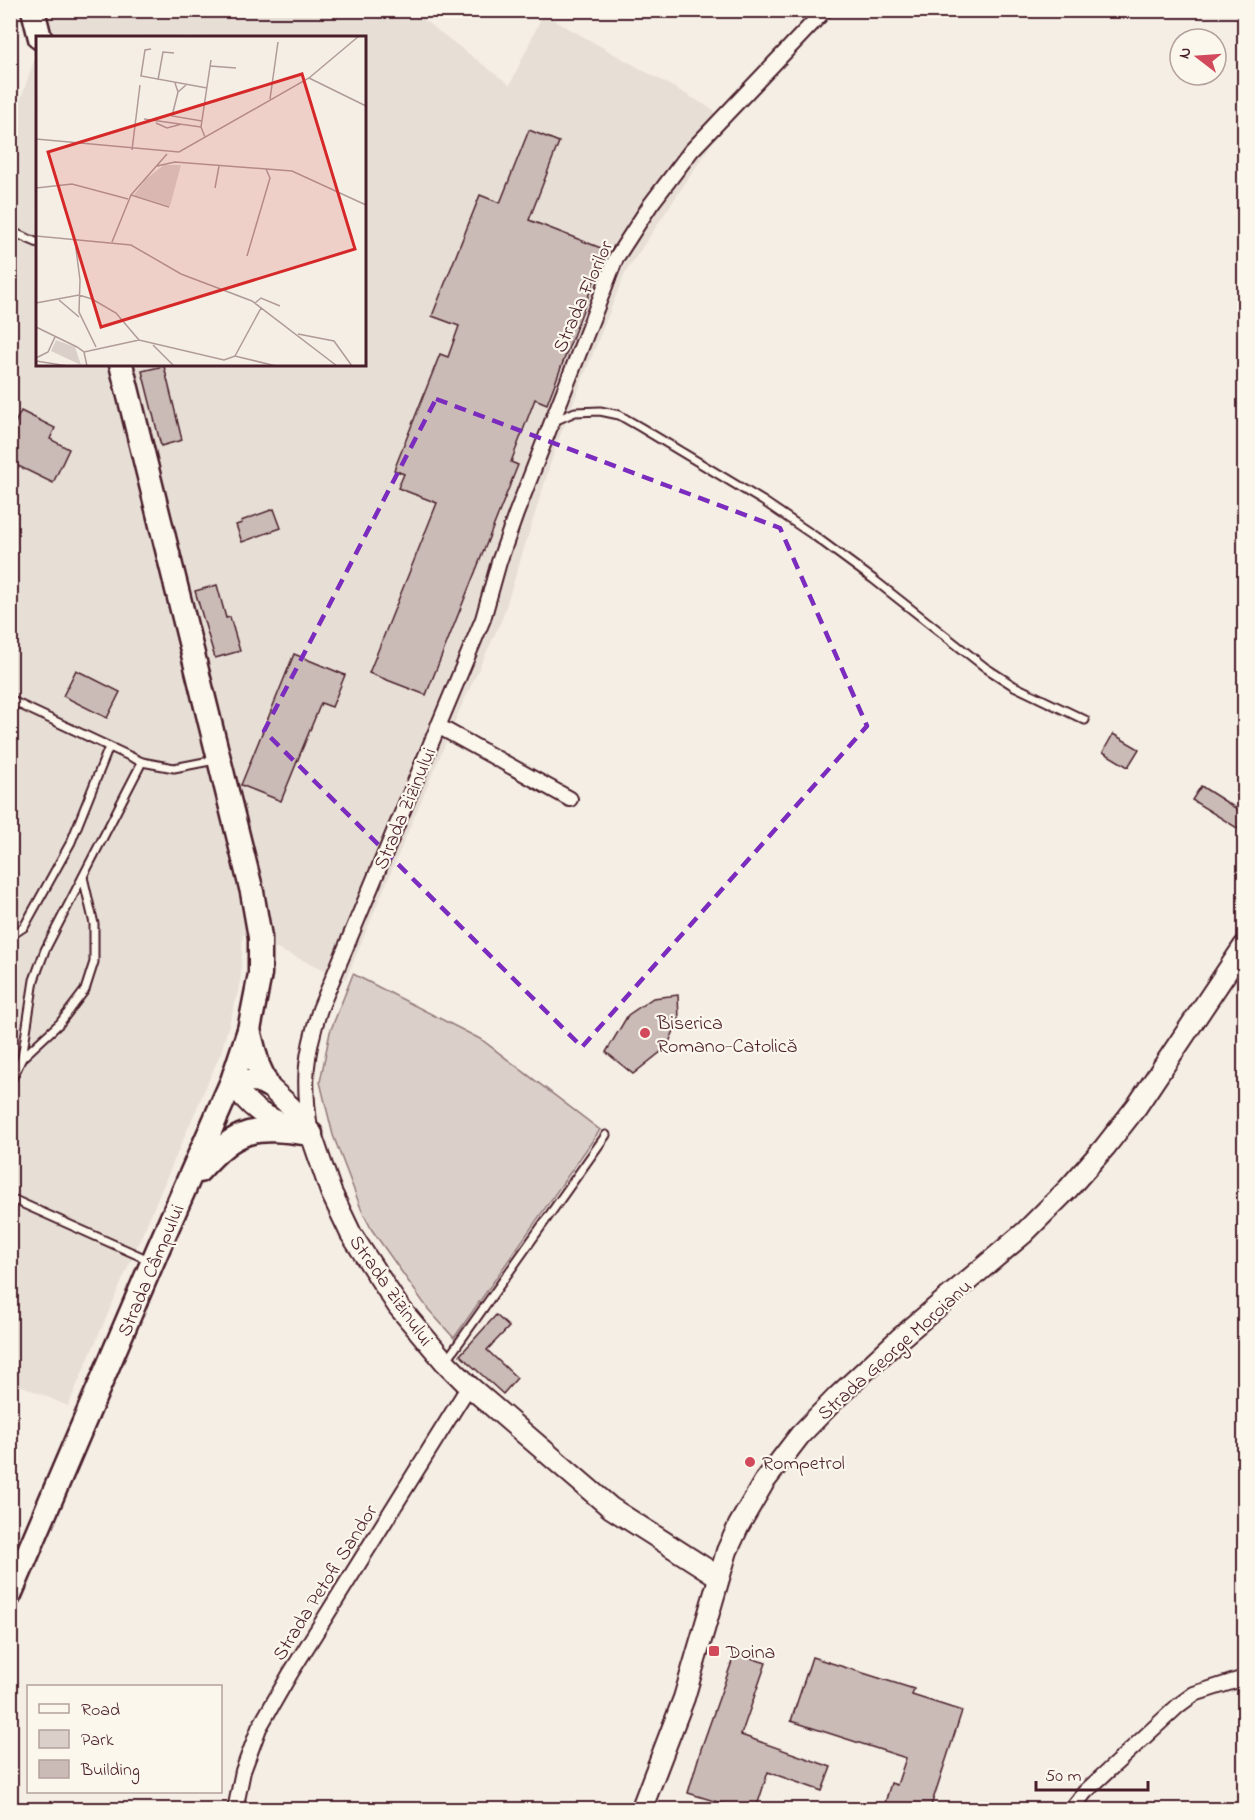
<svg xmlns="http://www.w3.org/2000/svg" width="1255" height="1820" font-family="'Indie Flower',sans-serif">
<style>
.built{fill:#e7dfd6}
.green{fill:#dbd0c9;stroke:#92787a;stroke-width:1.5}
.building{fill:#cabbb6;stroke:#4a1f2b;stroke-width:1.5}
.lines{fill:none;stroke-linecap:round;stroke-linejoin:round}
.service-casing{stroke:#4a1f2b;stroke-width:11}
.minor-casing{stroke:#4a1f2b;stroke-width:18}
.secondary-casing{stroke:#4a1f2b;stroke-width:24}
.primary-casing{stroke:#4a1f2b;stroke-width:27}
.service{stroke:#fbf7ec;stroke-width:7}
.minor{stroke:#fbf7ec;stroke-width:14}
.secondary{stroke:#fbf7ec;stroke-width:20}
.primary{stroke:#fbf7ec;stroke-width:22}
.marked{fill:none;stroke:#7b2cbf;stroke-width:4.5;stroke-dasharray:12 8;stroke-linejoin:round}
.poi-dot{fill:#d1495b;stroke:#fbf7ec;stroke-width:2}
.labels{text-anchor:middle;stroke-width:4.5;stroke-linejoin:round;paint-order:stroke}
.street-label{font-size:20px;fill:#4a1f2b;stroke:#fbf7ec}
.poi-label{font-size:20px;fill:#4a1f2b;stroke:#fbf7ec;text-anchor:start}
.inset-road{fill:none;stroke:#b09b9a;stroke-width:1.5}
.view{fill:#d62828;fill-opacity:0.15;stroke:#d62828;stroke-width:3}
.inset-edge{fill:none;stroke:#4a1f2b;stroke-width:3}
</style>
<rect width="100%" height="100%" fill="#f4eee4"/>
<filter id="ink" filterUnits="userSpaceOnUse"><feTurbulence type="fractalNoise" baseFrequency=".0167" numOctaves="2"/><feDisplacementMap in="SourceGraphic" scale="12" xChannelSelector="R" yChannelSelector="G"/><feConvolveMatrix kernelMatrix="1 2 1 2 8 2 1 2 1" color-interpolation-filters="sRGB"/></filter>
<g filter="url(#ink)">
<path class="built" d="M52,11H412L510,85L543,14L714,110L718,134L625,273L556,446L502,619L456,718L346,979L243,934L240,986L221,1052L68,1406L11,1381L10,130L37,52L38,364H364V38L42,37Z"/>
<path class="green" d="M353,974L482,1040L600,1130L454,1338L428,1309L372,1230L362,1211L333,1135L320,1082L330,1032Z"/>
<g class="building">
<path d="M529,130L559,142L529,220L606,250L547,404L535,399L511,462L518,465L426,695L369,673L437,503L398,488L404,474L394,470L440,354L448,357L459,326L432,316L480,195L500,203Z"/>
<path d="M164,366L182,440L161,446L142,371Z"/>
<path d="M21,411L55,428L50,439L69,449L53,483L10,462V433Z"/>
<path d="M274,509L281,528L242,542L236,525L242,523L241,521Z"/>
<path d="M217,585L226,618L230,617L240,651L215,658L195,591Z"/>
<path d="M294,654L345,675L332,707L321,703L281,801L241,785Z"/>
<path d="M76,670L120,692L107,718L63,696Z"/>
<path d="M1113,734L1139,749L1128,767L1103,752Z"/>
<path d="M1201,786L1245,814V833L1192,800Z"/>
<path d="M678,995L679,1019L667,1047L633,1074L606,1052L628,1015L653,998Z"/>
<path d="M496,1315L509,1327L487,1350L517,1378L503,1394L460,1355Z"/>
<path d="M735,1653L766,1663L741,1735L831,1767L822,1791L768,1772L756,1809H740L688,1793L701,1749Z"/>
<path d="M812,1657L914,1689L912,1695L962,1711L930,1809H906L885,1803L891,1783L897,1785L906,1758L791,1721Z"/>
</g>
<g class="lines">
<g class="service-casing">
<g id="service">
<path d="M10,231L38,243"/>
<path d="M552,422L575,412L600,411L619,415L640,427L763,501L816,537L873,579L986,668L1014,686L1085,720"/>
<path d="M10,700L142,762L174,768L215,760"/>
<path d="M10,930L15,933L24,927L71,842L109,747"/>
<path d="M22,1058L60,1023L85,990L94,962V924L83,877"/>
<path d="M10,1083L22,1058L34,980L45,950L142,762"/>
<path d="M10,1198L151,1261"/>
<path d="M446,1361L606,1135"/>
</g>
</g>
<g class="minor-casing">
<g id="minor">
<path d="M438,726L570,799"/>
<path d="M310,1129C303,1081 305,1055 320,1009L483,619L499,562L516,514L616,258L651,204L691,151L825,10"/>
<path d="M235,1810L243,1771L259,1728L290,1674L469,1386"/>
<path d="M1071,1810L1085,1792L1179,1705L1194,1694L1244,1678"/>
</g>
</g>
<g class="secondary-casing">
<g id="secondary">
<path d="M232,1081H254L267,1085L291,1107L311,1134L331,1192L351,1234L398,1306L445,1362L469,1386L611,1508L719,1577"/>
<path d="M232,1081C250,1110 263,1116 294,1128"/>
<path d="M641,1810L684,1698L727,1551L739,1525L764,1482L800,1435L838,1396L899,1339L1024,1233L1068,1189L1105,1147L1137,1106L1244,946"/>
</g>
</g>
<g class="primary-casing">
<g id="primary">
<path d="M33,10L40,38"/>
<path d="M249,1030L258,1065L267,1085"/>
<path d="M199,1171C238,1127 254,1126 311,1134"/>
<path d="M10,1595L158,1249L232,1081L249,1030L260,974V937L252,892L121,364"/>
</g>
</g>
<use href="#service" class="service"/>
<use href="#minor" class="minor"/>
<use href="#secondary" class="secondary"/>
<use href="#primary" class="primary"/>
</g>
</g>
<path class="marked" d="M436,399L780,528L867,726L582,1047L264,731Z"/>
<g class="poi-dot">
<circle cx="645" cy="1033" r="6"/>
<circle cx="750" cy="1462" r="6"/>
<rect x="708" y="1645" width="12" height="12" rx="3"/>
</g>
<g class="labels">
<g class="street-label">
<text transform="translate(582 296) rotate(-66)" y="7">Strada Florilor</text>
<text transform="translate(404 808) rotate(-67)" y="7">Strada Zizinului</text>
<text transform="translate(150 1270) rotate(-67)" y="7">Strada Câmpului</text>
<text transform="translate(392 1290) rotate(55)" y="7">Strada Zizinului</text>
<text transform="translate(894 1349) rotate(-42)" y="7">Strada George Moroianu</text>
<text transform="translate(324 1582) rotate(-58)" y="7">Strada Petofi Sandor</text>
</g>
<g class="poi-label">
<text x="657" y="1029">Biserica<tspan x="657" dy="23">Romano-Catolică</tspan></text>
<text x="762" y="1469">Rompetrol</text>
<text x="726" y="1658">Doina</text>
</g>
</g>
<g transform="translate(36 36)">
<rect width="330" height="330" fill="#f4eee4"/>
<path d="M128,129H145L134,170L98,159L110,143ZM20,304L39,311L45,329L15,315Z" fill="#dbd0c9"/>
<path class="inset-road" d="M115,13L109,14L105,40L171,52M174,30L200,32M273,42L330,70M122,44L127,16L138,17M139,47L142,56L150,49M142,56L136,80L166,85M234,63L242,6M108,83L165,91M120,87L131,92L146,88M169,101L165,91L175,24M0,103L143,116L273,42L323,0M96,114L104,49M121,130L139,126L256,135L330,169M0,152L36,148L92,163M179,152L183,130M95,159L133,171M0,200L95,209L145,238L216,265L301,330M39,205L44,244L43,276L60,311M76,206L95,159L131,118M211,220L234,142L230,133M23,264L43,281M0,267L43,259L56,263L80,277L103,304M219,267L225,262L244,270M0,291L41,311L48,316L51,330M262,298L298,305L316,330M117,309L138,330M48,316L103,304L188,324L199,320L240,330M199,320L225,272M0,322L12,316L19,301M0,325L32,330"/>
<path class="view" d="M266,38L319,213L65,291L12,116Z"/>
<rect width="330" height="330" class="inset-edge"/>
</g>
<rect width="1255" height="1820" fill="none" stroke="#fbf7ec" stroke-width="36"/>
<rect x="18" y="18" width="1219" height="1784" fill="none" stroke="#4a1f2b" stroke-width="2" filter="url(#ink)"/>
<rect x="27" y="1685" width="195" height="108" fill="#fbf7ec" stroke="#b4a19f" stroke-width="1.5"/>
<rect x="39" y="1704" width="30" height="9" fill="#fbf7ec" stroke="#b4a19f" stroke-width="1.5"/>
<text x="81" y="1715" font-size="18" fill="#4a1f2b">Road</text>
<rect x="39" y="1730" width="30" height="18" fill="#dbd0c9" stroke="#b4a19f" stroke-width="1.5"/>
<text x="81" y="1745" font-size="18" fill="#4a1f2b">Park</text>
<rect x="39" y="1760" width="30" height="18" fill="#cabbb6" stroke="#b4a19f" stroke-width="1.5"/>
<text x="81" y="1775" font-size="18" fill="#4a1f2b">Building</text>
<g transform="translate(1198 57) rotate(287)"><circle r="28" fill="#fbf7ec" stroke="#b4a19f" stroke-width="1.5"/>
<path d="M0-4.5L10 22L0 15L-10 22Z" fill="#d1495b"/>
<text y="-9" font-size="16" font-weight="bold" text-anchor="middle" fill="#4a1f2b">N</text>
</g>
<path d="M1036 1781v9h112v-9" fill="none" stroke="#4a1f2b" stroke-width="3"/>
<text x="1045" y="1781" font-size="18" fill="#4a1f2b" stroke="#fbf7ec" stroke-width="4.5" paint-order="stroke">50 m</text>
</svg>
